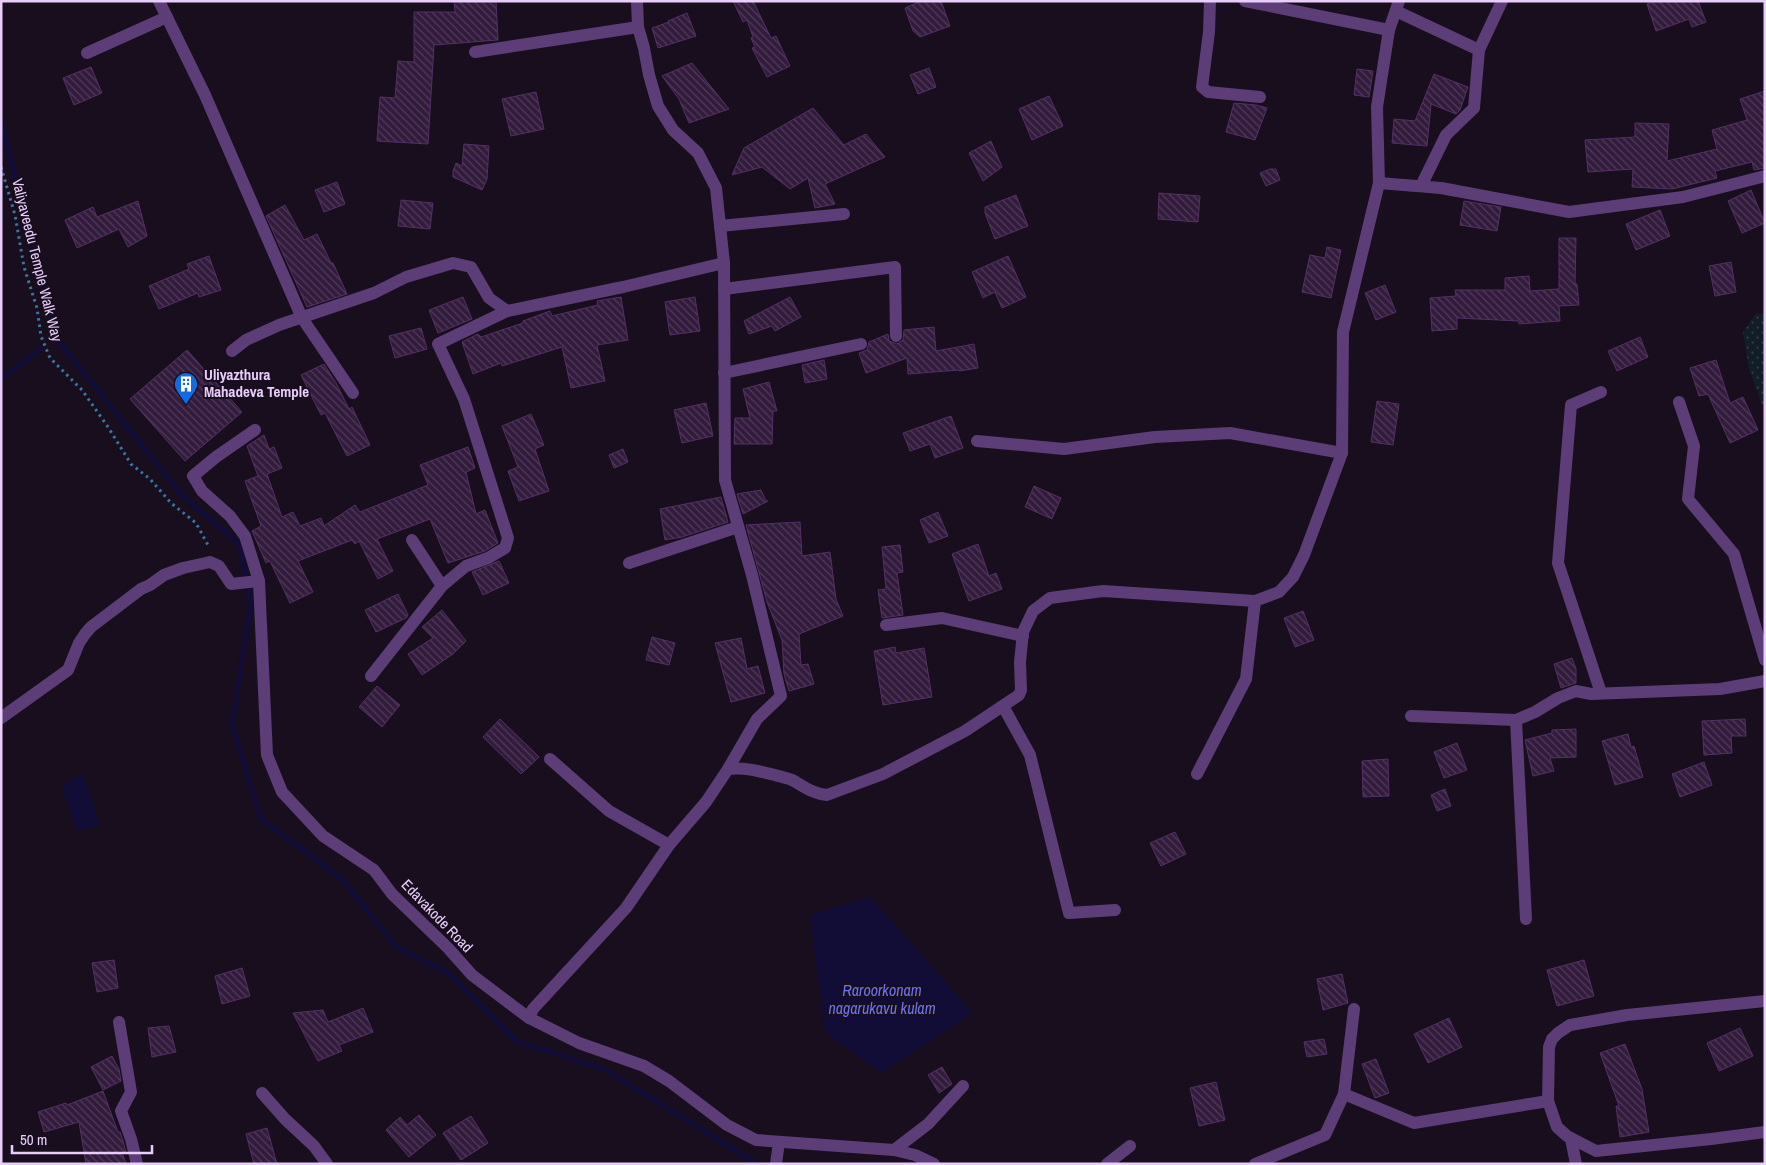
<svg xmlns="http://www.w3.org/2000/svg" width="1766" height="1165" font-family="'Archivo Narrow',sans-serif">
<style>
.grass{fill:url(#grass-dots)}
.water{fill:#120d37}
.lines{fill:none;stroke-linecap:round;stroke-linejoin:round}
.stream{stroke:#120d37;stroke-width:5.5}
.building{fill:url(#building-back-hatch);stroke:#552f66}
.path{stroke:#3777a5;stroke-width:3;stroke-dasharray:2.5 4;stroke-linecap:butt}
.minor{stroke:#5c3d78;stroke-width:12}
.labels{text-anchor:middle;stroke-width:4;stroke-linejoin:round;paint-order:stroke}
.street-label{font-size:15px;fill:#e9cefb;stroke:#180e1d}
.poi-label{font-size:15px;font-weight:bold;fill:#e9cefb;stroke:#180e1d;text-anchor:start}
.water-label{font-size:16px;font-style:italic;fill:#6d74f3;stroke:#180e1d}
</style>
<defs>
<pattern id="grass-dots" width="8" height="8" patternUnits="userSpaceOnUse" patternTransform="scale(1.25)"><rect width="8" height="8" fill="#111d27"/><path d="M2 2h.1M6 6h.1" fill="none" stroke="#343d47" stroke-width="1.8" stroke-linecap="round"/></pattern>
<pattern id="building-back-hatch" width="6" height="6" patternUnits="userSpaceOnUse" patternTransform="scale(1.25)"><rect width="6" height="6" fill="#321b3c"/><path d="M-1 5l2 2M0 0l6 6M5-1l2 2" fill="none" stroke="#503b59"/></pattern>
</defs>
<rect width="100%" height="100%" fill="#180e1d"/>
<path class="grass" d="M1756,313L1765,314V413L1749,369L1743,332Z"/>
<g class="water">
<path d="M83,774L100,825L77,831L61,786Z"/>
<path d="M870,897L973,1013L881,1073L825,1033L810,915Z"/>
</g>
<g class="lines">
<g class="stream">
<path d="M1,122L31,239L55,337L181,494L239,544L251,602L232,725L261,819L342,879L396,947L448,973L516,1041L606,1070L757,1164"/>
<path d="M1,379L40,349"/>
</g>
</g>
<g class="building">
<path d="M454,1H496L498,40L434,45L428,144L377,141L380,97L395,98L398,61L414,62V12H455Z"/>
<path d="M733,1H753L771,38L776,36L790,66L767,77L752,48L755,47L751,38L753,37L747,20L743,22Z"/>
<path d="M921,1H941L950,26L920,37L913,31L905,8Z"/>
<path d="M1656,1H1698L1706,22L1692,27L1689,19L1656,31L1647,4Z"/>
<path d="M687,13L696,36L658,48L652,28L669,22L668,21Z"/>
<path d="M692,63L729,109L689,123L679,99L662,76Z"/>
<path d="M91,67L102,93L74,105L63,78Z"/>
<path d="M929,68L936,87L918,94L910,75Z"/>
<path d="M1357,69L1373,71L1369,97L1354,95Z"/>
<path d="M1434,74L1468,87L1460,110L1456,114L1431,104L1427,146L1392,143L1394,119L1415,121Z"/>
<path d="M1765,91V168L1754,170L1752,162L1715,171L1717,178L1672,189L1632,187L1633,169L1588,172L1585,140L1635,137V123L1669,124L1667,161L1717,149L1712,130L1747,120L1740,99Z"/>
<path d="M536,92L544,129L511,136L502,99Z"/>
<path d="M1049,96L1063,126L1032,140L1019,109Z"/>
<path d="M1234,103L1256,105L1267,108L1255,140L1226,132Z"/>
<path d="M813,108L844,145L866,134L885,157L825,184L835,204L815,208L808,178L790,189L762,167L732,175L744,148Z"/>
<path d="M991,141L1002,167L983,181L969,153Z"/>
<path d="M464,144L489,146L487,179L482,190L453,177V171L456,163L462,166Z"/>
<path d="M1270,169H1276L1280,180L1266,186L1260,173Z"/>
<path d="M337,182L345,204L324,212L315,190Z"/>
<path d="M1751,190L1765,223L1742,233L1728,201Z"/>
<path d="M1159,193L1200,196L1198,222L1158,219Z"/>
<path d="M1016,195L1028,226L995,239L985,213V207Z"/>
<path d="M401,200L433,203L430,229L398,226Z"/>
<path d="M138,201L147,236L128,247L119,229L77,248L65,220L93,207L97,217Z"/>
<path d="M1464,201L1501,207L1497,231L1460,225Z"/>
<path d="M285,205L304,240L317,234L331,263H333L347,294L307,307L266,216Z"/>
<path d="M1660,210L1670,236L1636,250L1626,224Z"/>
<path d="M1559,238H1576L1575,284H1577L1579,305L1559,306L1560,321L1519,324V321L1457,318V329L1432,331L1430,298L1456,296L1455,290H1505V278L1529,276L1530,291L1559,289Z"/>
<path d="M1327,247L1341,250L1331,298L1302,292L1310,255L1325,258Z"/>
<path d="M209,256L221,290L199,297L198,293L159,309L149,286L189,269L187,264Z"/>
<path d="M1008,256L1026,297L1002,308L995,292L983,298L972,272Z"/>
<path d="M1731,262L1736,292L1715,296L1709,266Z"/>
<path d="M1385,285L1396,312L1376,320L1365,293Z"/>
<path d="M463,297L472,319L438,333L429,310Z"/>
<path d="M621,297L628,340L597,345L605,381L571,388L562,347L502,366L501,363L473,374L462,342L478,334L481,337L523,323V321L550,311L552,316L598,305L597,301Z"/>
<path d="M695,297L700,331L670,335L665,302Z"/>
<path d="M790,297L801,317L775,331L772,326L749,334L744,321Z"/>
<path d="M934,327L936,351L974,344L978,368L959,371V370L908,374L907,358L866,373L859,353L867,350L869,342L888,334L889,341L897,344L903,340L904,330Z"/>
<path d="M421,328L427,349L395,358L389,336Z"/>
<path d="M1640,337L1648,357L1617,371L1608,351Z"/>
<path d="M187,350L242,412L185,461L130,399Z"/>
<path d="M824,360L827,379L805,383L802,365Z"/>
<path d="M1716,360L1730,403L1743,397L1758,430L1730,443L1708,394L1699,396L1690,368Z"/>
<path d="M324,364L336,383L349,409L352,407L370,445L347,456L325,413L321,415L301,375Z"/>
<path d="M769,382L777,411H773L772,444H734L735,418H750L743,389Z"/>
<path d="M1377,401L1399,404L1393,445L1371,442Z"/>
<path d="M706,403L713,436L682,443L674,410Z"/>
<path d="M531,414L544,445L535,449L549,491L519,501L508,471L518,467L502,426Z"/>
<path d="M951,416L963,448L935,458L930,444L910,451L903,433Z"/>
<path d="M264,435L269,449L274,447L282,468L267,474L282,517L293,512L300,526L321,518L324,526L355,505L360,512L428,485L420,465L468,447L475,468L466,472L476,514L485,510L498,543L485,551L448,563L430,519L377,539L393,571L378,579L359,541L355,544L352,540L298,561L313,592L290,603L270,561L266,563L252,531L261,526L245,481L258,476L247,446Z"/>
<path d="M623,449L628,462L614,468L609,455Z"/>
<path d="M1034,486L1061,498L1052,519L1025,507Z"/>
<path d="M761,490L766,501H768L743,514L737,494Z"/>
<path d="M721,497L728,522L682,537L665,540L660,509Z"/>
<path d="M938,512L948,536L929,543L920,520Z"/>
<path d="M800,522L802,556L830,552L836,599L843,616L799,634L801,665L808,664L814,684L789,691L784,674L782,640L767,602L746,525Z"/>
<path d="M978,544L989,576L996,573L1002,589L969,601L952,554Z"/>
<path d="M900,545L903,572L897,573L903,615L882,618L878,590L886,589L882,547Z"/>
<path d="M499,561L509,583L483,595L472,572Z"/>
<path d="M398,594L408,615L406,618L376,632L365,610Z"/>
<path d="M442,610L466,641L453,654L422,675L408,654L433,638L422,627Z"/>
<path d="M1303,611L1314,640L1295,647L1284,618Z"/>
<path d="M652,637L675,643L669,665L646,660Z"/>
<path d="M741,638L747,669L758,666L765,693L731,702L715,643Z"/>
<path d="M895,647L896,653L924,648L932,697L883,705L874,651Z"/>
<path d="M1572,658L1576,669V683L1561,688L1554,664Z"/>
<path d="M377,686L400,705L382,727L359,707Z"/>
<path d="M500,719L539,757L521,774L483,737Z"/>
<path d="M1745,719L1746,736H1731L1732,753L1704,755L1702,721Z"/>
<path d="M1576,729V757L1550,758L1554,771L1533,776L1525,740L1552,733V730Z"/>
<path d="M1628,734L1631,747L1634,746L1643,777L1615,785L1602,741Z"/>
<path d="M1457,743L1467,770L1444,778L1434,752Z"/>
<path d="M1388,759L1389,796L1363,797L1362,761Z"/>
<path d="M1704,762L1712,785L1680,797L1672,774Z"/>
<path d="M1445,789L1451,806L1437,811L1431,795Z"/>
<path d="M1175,832L1186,854L1161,866L1150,843Z"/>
<path d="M114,960L118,988L97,992L92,963Z"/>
<path d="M1584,960L1594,996L1557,1006L1547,970Z"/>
<path d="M242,968L250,996L222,1004L215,976Z"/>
<path d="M1342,974L1348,1003L1323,1010L1317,979Z"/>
<path d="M363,1008L373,1032L339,1045L342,1051L318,1061L293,1013L323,1010L328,1022Z"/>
<path d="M1449,1018L1462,1047L1428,1063L1414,1034Z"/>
<path d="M169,1026L176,1052L152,1057L148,1028Z"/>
<path d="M1740,1028L1753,1056L1719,1071L1707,1043Z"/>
<path d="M1324,1039L1327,1054L1307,1057L1304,1042Z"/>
<path d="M1625,1044L1642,1089L1649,1132L1620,1137L1616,1106H1619L1600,1053Z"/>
<path d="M112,1056L119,1069L121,1081L103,1090L91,1067Z"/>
<path d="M1376,1059L1389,1093L1375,1098L1362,1064Z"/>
<path d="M942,1067L952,1084L939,1093L928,1075Z"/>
<path d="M1216,1082L1225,1120L1199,1126L1190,1088Z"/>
<path d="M103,1091L118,1132H120L123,1141L126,1152H122L126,1164H86L79,1122L44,1132L38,1112L66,1103L67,1105Z"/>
<path d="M419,1115L436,1135L409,1157L386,1130L400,1117L407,1125Z"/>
<path d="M471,1116L488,1143L461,1160L443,1133Z"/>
<path d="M267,1128L277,1164H254L246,1134Z"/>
</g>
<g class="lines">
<path class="path" d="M1,167L15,215L24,267L37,308L41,336L50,358L82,390L108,427L131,464L150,479L171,503L196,523L209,547"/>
<g class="minor">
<path d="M159,1L205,95L302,318L353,393"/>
<path d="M637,1L638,27L644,48L649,75L658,106L673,130L698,153L716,188L724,263"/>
<path d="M1210,1L1209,32L1202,87L1208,92L1260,97"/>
<path d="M1245,1L1389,30"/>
<path d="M1396,11L1479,50"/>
<path d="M475,52L638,27"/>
<path d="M87,53L167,17"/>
<path d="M1379,183L1377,107L1389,30L1399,1"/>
<path d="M1421,186L1446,135L1474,108L1479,50L1502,1"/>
<path d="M720,226L844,214"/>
<path d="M724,289L895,267L896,336"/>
<path d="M232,351L246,340L279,325L374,293L406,277L453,263L471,267L489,298L507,311L623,287L724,263L725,480L752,575L781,696L757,719L728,769L706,802L669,845L626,908L533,1009L529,1018L579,1043L644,1066L669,1081L727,1125L756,1140L894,1150L915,1155L934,1164"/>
<path d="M724,373L861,344"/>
<path d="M1601,392L1571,405L1558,563L1601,693"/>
<path d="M1679,402L1694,446L1688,499L1734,554L1765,660"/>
<path d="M255,430L216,457L193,476L202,491L230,516L245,536L259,581L267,755L282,792L323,836L374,870L392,894L448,948L472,975L529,1018"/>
<path d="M977,441L1064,449L1155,437L1230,433L1342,453"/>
<path d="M412,540L442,586"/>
<path d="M629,563L738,527"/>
<path d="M886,625L942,618L1023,636"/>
<path d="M371,676L442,586L466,566L488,558L505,548L508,538L464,399L438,344L507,311"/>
<path d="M1003,706L1030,755L1069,913L1115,910"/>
<path d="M1411,716L1516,720L1535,712L1558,698L1576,691L1591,694L1720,689L1765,681"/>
<path d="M1,718L68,670L79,643L85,634L91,627L141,589L150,585L164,575L183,568L210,562L219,566L231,584L259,581"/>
<path d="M1516,720L1526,919"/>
<path d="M550,759L609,811L669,845"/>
<path d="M728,769C745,767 758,771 775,775C781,777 789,778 794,781C806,788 814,794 827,795L883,774L965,731L1019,695L1021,690L1020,662L1023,632L1033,611L1050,598L1103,591L1255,601L1279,592L1293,577L1304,555L1342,453L1343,332L1379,183L1441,188L1569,212L1683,197L1765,176"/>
<path d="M1197,774L1246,679L1255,601"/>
<path d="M1765,1001L1627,1015L1570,1025L1558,1033L1552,1039L1549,1047L1548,1101L1557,1127L1567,1136L1596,1151L1711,1139L1765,1132"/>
<path d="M119,1022L131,1092L121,1111L131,1139L137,1164"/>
<path d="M262,1093L285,1119L314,1146L327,1164"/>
<path d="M1344,1094L1354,1009"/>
<path d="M1571,1139L1576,1164"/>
<path d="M894,1150L928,1124L963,1086"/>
<path d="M776,1164L779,1142"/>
<path d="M1107,1164L1130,1146"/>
<path d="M1255,1164L1325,1135L1344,1094L1414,1123L1548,1101"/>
</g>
</g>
<defs>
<g id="building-pin" transform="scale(1.25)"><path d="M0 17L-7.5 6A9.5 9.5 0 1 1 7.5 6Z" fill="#146ae1" stroke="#180e1d"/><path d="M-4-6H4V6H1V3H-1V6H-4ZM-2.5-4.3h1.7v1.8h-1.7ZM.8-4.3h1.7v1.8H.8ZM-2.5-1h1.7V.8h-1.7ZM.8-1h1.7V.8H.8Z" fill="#fff"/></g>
</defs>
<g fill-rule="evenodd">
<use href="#building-pin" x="186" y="384"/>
</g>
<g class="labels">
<g class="street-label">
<text transform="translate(37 260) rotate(76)" y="5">Valiyaveedu Temple Walk Way</text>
<text transform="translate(437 916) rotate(46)" y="5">Edavakode Road</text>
</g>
<g class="poi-label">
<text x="204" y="380">Uliyazthura<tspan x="204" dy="17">Mahadeva Temple</tspan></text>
</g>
<g class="water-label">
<text x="882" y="996">Raroorkonam<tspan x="882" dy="18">nagarukavu kulam</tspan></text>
</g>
</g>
<rect width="1766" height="1165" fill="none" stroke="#e9cefb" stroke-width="5"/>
<path d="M12 1145v8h140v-8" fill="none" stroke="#e9cefb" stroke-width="2.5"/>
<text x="20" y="1145" font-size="15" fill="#e9cefb" stroke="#180e1d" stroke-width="4" paint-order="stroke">50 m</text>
</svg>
